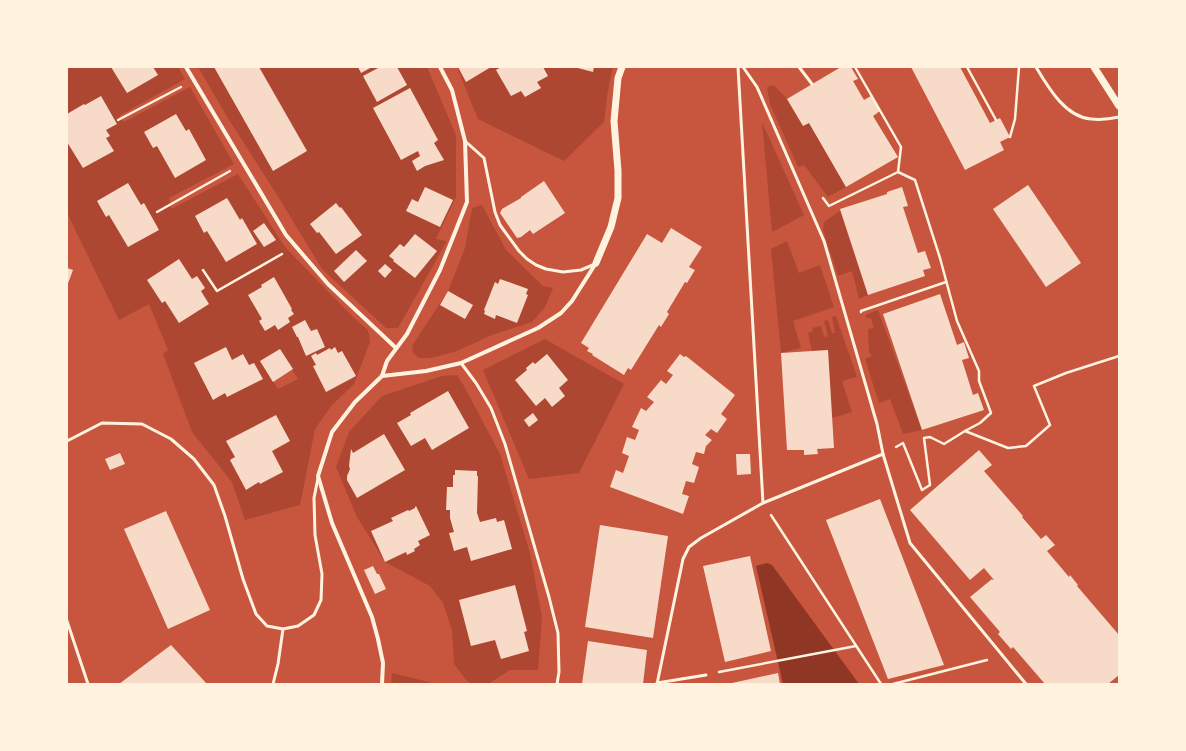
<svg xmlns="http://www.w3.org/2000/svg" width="1186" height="751" font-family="'Fira Sans',sans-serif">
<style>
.green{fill:#ae4732;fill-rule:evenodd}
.water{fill:#8f3625}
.building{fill:#f7dbc8}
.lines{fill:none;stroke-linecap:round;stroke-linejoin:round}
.path{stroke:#fff3e0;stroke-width:2.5}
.service{stroke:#fff3e0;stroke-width:3}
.minor{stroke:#fff3e0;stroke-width:4}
.tertiary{stroke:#fff3e0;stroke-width:7}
</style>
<rect width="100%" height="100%" fill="#c8553d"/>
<g class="green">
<path d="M67,67H178L185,79L119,116L124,122L190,87L234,164L169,198L171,209L238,174L285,247L353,317L368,330L370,342L354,384L332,405L315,429L300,505L245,520L232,482L192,432L163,354L168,350L149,304L119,320L67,213ZM280,349L298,379L278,389L260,361Z"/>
<path d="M198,67H427L456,135V197L436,239L447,241L398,328H386L322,269L279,198L226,115Z"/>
<path d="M457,67H613L608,90L604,122L564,161L478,119Z"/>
<path d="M774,85L787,99L803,126L809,123L846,187L828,197L804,165L798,167L770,104L767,87Z"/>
<path d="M762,122L804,215L772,232Z"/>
<path d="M482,205L506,250L543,286L553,288L545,307L532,322L492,335L457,351L431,358H419L413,353L412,346L448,291L465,248L472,208Z"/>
<path d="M840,211L868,295L859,299L852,271L838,276L823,230L824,222Z"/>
<path d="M787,241L799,273L820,265L834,307L793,321L801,348L781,353L771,249Z"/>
<path d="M878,310L922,430L903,434L890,399L879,403L865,359L872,356L869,352L868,329L874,328L871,318H866V315Z"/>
<path d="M836,316L857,377L842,381L852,412L832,418L828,350L812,351L808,333L813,331L812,328L821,326L824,337L828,336L824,321L828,320L832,333H835L832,317Z"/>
<path d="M545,339L624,384L579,473L529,479L483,370Z"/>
<path d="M457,375L464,386L500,454L530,553L542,617L538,670H510L488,684H473L467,681L454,664L452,630L443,603L430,586L385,562L357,517L336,467L349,432L382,396L442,376Z"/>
<path d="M392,673L437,684H391Z"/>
</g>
<path class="water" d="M767,563L772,565L859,684H783L756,566Z"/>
<g class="building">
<path d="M111,67H153L158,75L127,93Z"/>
<path d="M214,67H259L307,151L273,171Z"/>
<path d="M358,67H372L361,73Z"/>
<path d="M380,67H397L407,85L377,102L363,76Z"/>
<path d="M458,67H491L466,82Z"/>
<path d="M501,67H543L548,76L537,82L541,88L525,97L521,91L511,96L496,70Z"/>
<path d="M574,67H594L593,72Z"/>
<path d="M841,67H851L858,79L853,81L864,100L871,96L880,111L873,116L898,157L846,187L809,123L803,126L787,99Z"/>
<path d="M911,67H960L990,123L1000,118L1010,137L1000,142L1004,150L965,170Z"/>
<path d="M410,88L438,140L434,143L444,160L425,166L417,171L412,161L420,156L418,151L401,160L373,108Z"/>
<path d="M101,96L117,124L106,130L110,136L106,138L114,151L83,168L67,142V114L84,104L85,105Z"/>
<path d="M176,114L186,131L189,129L206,160L175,178L157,146L153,148L144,132Z"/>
<path d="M544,181L565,213L533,234L530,230L521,237L517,238L500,213L502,209L521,198V197Z"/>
<path d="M128,183L141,205L144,203L159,230L128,247L109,215L106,217L97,201Z"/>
<path d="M1028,185L1081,263L1046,287L993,209Z"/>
<path d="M425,187L453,200L440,227L406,211L412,199L418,202Z"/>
<path d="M902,187L908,206L903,207L918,253L925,251L931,268L923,270L925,276L868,295L840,209L887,194V192Z"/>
<path d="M227,198L240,220L242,218L257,244L226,262L207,231L204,233L195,216Z"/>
<path d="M336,203L340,208L341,207L362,235L336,254L319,232L317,233L310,224Z"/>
<path d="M264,223L276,240L264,247L253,231Z"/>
<path d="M671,228L702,247L689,267L695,270L687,283L685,282L667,312L669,314L661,327L659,325L631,370L628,368L624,375L592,355L593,354L587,351L589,348L581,343L647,234L662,243Z"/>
<path d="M415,234L437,251L415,278L393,261L394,260L389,256L400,244L404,247Z"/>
<path d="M356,250L367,261L344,282L334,271Z"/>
<path d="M179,259L192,279L197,276L205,288L201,291L209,304L179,323L165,301L162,303L147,280Z"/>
<path d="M385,264L392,270L385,278L378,271Z"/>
<path d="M67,268L73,270L67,286Z"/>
<path d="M274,277L292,309L291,310L294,314L288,318L290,322L278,330L275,325L265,331L259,321L262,319L248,295L262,287L261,285Z"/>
<path d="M500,279L528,289L526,294L528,295L517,323L496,315L495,319L484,314L485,311L484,310L495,282L498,284Z"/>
<path d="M448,291L473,305L465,319L440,305Z"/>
<path d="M940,294L957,345L964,342L969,358L962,360L973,395L978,393L984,410L922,430L883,314Z"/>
<path d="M305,320L311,331L317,329L325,347L306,356L298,337H297L292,327Z"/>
<path d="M226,347L232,360L243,354L249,365L254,363L263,379L227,397L225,393L213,400L194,363Z"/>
<path d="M335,347L338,353L342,351L356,376L326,392L313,366L316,365L311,356L316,353L317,355L330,348L331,350Z"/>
<path d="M280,349L293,369L273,382L260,361Z"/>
<path d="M828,350L834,448L817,449L818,454L804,455V450H787L781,353Z"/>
<path d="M547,354L568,380L559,388L565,396L552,407L545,398L536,406L515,380L527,370L526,368L533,362L535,364Z"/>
<path d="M680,354L684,357L686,356L735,395L721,414L727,419L717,433L711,429L705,435L712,440L706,446L704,454L696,452L692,464L699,467L694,483L686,481L682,494L689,496L683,514L610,487L616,470L623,473L629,456L622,453L627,437L635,440L639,430L632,427L641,408L646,411L654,402L647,397L661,380L666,384L673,375L667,371Z"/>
<path d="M448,391L469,428L432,450L425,438L411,446L397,423L411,415L410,413Z"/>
<path d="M533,413L538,420L529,427L524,420Z"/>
<path d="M276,415L290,441L272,451L283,472L260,484L259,482L246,490L230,460L235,457L226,441Z"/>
<path d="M384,434L405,470L357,498L347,480V476L350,469L349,466L351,449L353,453Z"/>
<path d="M979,450L992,465L984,471L1023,516L1022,517L1041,539L1046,535L1055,545L1047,551L1069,577L1070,575L1078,585L1077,586L1119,635V675L1108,684H1045L1013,647L1011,649L998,634L1000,632L970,597L992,579L993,580H994L984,568L970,580L910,510Z"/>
<path d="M120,453L125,464L110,470L105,459Z"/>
<path d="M736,454H750L751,474L737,475Z"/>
<path d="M455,470L477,471V476H478L477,513L480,522L496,518L497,522L504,520L512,549L471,561L467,547L454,551L449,533L454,532L450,518V510H446L447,487H453V475H455Z"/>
<path d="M880,499L944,665L888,679L826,520Z"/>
<path d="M416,506L430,535L418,541L420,545L414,549L415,551L407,555L406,552L385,562L371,531L393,521L391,518L408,510L409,511L415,508V507Z"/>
<path d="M166,511L210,610L168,629L124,529Z"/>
<path d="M600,525L668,536L653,638L585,627Z"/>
<path d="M750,556L771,651L725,662L703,566Z"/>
<path d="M373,566L377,574H379L386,589L375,594L364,570Z"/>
<path d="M515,585L527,631L524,632L529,651L501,659L495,640L471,646L459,600Z"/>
<path d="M588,641L647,650L643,684H582Z"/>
<path d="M171,645L207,684H119Z"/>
<path d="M778,673L780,684H732V683Z"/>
</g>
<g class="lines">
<g class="path">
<path d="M855,67L901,147L898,172"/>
<path d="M967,67L996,120"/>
<path d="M118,120L181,87"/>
<path d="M1010,137L1015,119L1019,67"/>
<path d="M823,198L829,206L898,172L915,180L940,258L957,321L979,371V381L991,413L980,423L965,431"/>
<path d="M157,212L230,171"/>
<path d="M203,270L217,291L282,254"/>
<path d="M861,312V311L946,282"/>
<path d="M896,447L903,443L922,490L930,485L924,438L930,437L944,444L965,431L1008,448L1026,446L1050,425L1034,386L1066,373L1119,356"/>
<path d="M771,515L881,684"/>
<path d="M719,672L856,646"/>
<path d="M893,684L987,660"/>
</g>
<g class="service">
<path d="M738,67L763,503"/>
<path d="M743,67L757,87L824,241L877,424L883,454L910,543L1026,684"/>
<path d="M799,67L812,84"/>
<path d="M1036,67C1048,87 1065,117 1091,119C1100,120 1110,119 1119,117"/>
<path d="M465,141L484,158L495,212L500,225L519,251L527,259L536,265L546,269L563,272L581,270L595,264"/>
<path d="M461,363L476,383L491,408L505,444L549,597L558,633L559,672L557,684"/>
<path d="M67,441L102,423L142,424L171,439L194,459L214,485L225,516L243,579L256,614L267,626L283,629L298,626L314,615L321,600L322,574L315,535L314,498L318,478"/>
<path d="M67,621L88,684"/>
<path d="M657,683L706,675"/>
<path d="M273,684L278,664L283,629"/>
<path d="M657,684L683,559L689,547L701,538L763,503L883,454"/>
</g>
<g class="minor">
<path d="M186,67L286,235L328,284L396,348"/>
<path d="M382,376L387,361L407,334L440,270L467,202L465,141L452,90L440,67"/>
<path d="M382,684L383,663L378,639L372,617L332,523L318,476L332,432L355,402L382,376L426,371L461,363L538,328L561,313L572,301L596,263"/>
</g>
<g class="tertiary">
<path d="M1094,67L1119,106"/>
<path d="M596,263L611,227L618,198V171L614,121L618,78L622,67"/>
</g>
</g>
<rect width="1186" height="751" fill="none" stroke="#fff3e0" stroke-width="136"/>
</svg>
